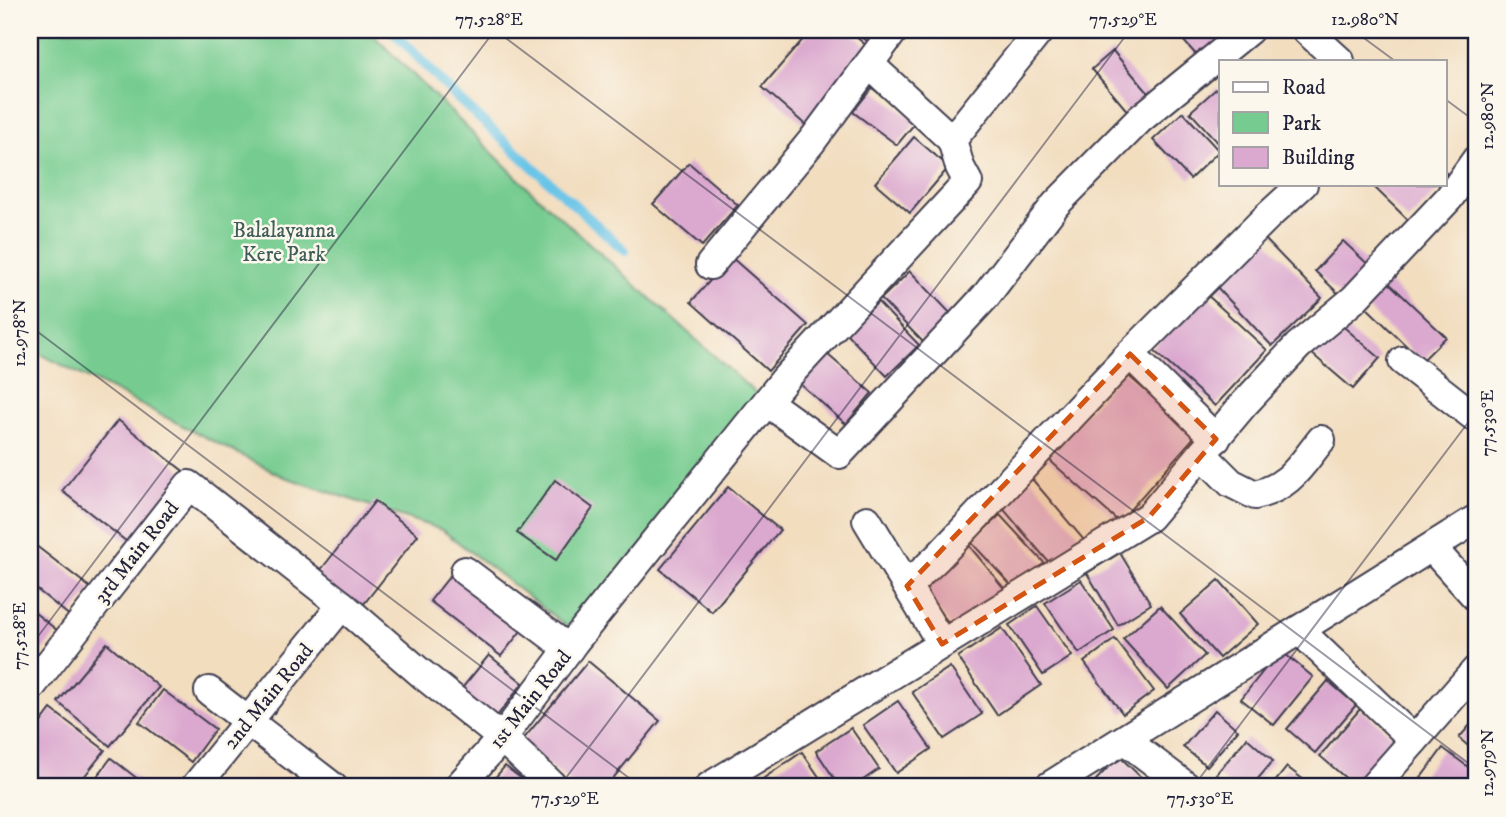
<svg xmlns="http://www.w3.org/2000/svg" width="1506" height="817" font-family="'IM FELL DW Pica',serif">
<style>
.green{fill:#76cc90;stroke:#4c7766;stroke-width:2}
.lines{fill:none;stroke-linecap:round;stroke-linejoin:round}
.stream{stroke:#69c4e7;stroke-width:10}
.building{fill:#dba9cf}
.minor-casing{stroke:#413e4f;stroke-width:32}
.minor{stroke:#fff;stroke-width:28}
.marked{fill:#d45411;fill-opacity:0.2;stroke:#d45411;stroke-width:5;stroke-dasharray:14 9;stroke-linejoin:round}
.ticks{fill:none;stroke:#22223b;stroke-width:2;stroke-opacity:0.45}
.labels{text-anchor:middle;stroke-width:5;stroke-linejoin:round;paint-order:stroke}
.park-label{font-size:21px;fill:#3f5e59;stroke:#fbf7ec}
.street-label{font-size:21px;fill:#22223b;stroke:#fbf7ec}
.neatline{fill:none;stroke:#22223b;stroke-width:2.5}
.ticks-label{font-size:18px;text-anchor:middle;fill:#22223b}
</style>
<rect width="100%" height="100%" fill="#fbf7ec"/>
<filter id="ink" filterUnits="userSpaceOnUse"><feTurbulence type="fractalNoise" baseFrequency=".0143" numOctaves="2"/><feDisplacementMap in="SourceGraphic" scale="14" xChannelSelector="R" yChannelSelector="G"/><feConvolveMatrix kernelMatrix="1 2 1 2 8 2 1 2 1" color-interpolation-filters="sRGB"/></filter>
<filter id="wash" filterUnits="userSpaceOnUse"><feTurbulence type="fractalNoise" baseFrequency=".00686" numOctaves="4" result="noise"/><feDisplacementMap in="SourceGraphic" scale="28" xChannelSelector="R" yChannelSelector="G"/><feGaussianBlur stdDeviation="1.57" result="paint"/><feColorMatrix in="noise" values="0 0 0 0 0 0 0 0 0 0 0 0 0 0 0 0 0 1.4 0 .05"/><feComposite in="paint" operator="in"/></filter>
<g filter="url(#wash)">
<rect width="100%" height="100%" fill="#f2ddbf"/>
<path class="green" d="M30,30H368L529,189L761,398L573,631L442,530L282,476L30,349Z"/>
<g class="lines">
<path class="stream" d="M392,30L456,97L625,251"/>
</g>
<g id="blocks">
<g class="building">
<path d="M811,30H848L874,52L809,128L762,87Z"/>
<path d="M853,30H882L871,44Z"/>
<path d="M1174,30H1232L1199,58Z"/>
<path d="M1113,51L1150,95L1129,113L1092,69Z"/>
<path d="M872,88L916,122L897,145L853,112Z"/>
<path d="M1217,88L1221,92V146L1190,112Z"/>
<path d="M1183,112L1219,151L1190,179L1153,140Z"/>
<path d="M914,137L949,167L910,213L875,183Z"/>
<path d="M689,163L738,205L702,246L653,204Z"/>
<path d="M1445,172L1451,178L1408,220L1371,184H1445Z"/>
<path d="M1264,238L1322,298L1272,346L1215,285Z"/>
<path d="M1343,241L1374,270L1345,300L1315,271Z"/>
<path d="M731,257L808,325L768,371L691,302Z"/>
<path d="M910,271L954,317L925,344L881,299Z"/>
<path d="M1387,281L1446,337L1422,361L1363,304Z"/>
<path d="M1204,292L1267,350L1215,406L1152,349Z"/>
<path d="M878,302L919,345L887,376L846,333Z"/>
<path d="M1338,322L1380,358L1353,389L1311,353Z"/>
<path d="M827,354L872,393L846,424L800,384Z"/>
<path d="M1123,371L1196,435L1119,522L1047,458Z"/>
<path d="M118,420L187,474L131,545L62,491Z"/>
<path d="M1032,479L1084,540L1052,566L1000,505Z"/>
<path d="M555,480L593,508L556,560L517,533Z"/>
<path d="M728,487L780,530L712,612L660,569Z"/>
<path d="M375,501L418,535L359,610L316,576Z"/>
<path d="M1000,515L1048,567L1019,594L971,542Z"/>
<path d="M967,543L1007,592L957,633L917,584Z"/>
<path d="M35,545L92,589L70,616L30,584V552Z"/>
<path d="M1120,553L1151,604L1118,625L1087,573Z"/>
<path d="M453,572L524,627L501,656L430,601Z"/>
<path d="M1081,580L1114,630L1079,653L1045,603Z"/>
<path d="M1219,580L1258,624L1219,658L1180,614Z"/>
<path d="M1037,606L1072,656L1043,675L1009,625Z"/>
<path d="M1160,606L1205,655L1168,689L1123,639Z"/>
<path d="M30,609L58,631L30,666Z"/>
<path d="M1002,628L1041,685L997,715L958,657Z"/>
<path d="M1115,639L1154,691L1123,714L1084,662Z"/>
<path d="M107,643L159,687L110,746L58,702Z"/>
<path d="M1280,650L1313,677L1274,725L1241,699Z"/>
<path d="M489,655L523,683L493,721L458,693Z"/>
<path d="M588,661L660,721L606,787H576L521,742Z"/>
<path d="M950,667L982,714L944,739L912,692Z"/>
<path d="M1328,681L1356,705L1315,753L1287,729Z"/>
<path d="M163,690L215,729L191,762L139,722Z"/>
<path d="M898,701L931,749L896,773L863,725Z"/>
<path d="M51,709L105,750L76,787H48L30,773V737Z"/>
<path d="M1360,709L1397,739L1356,787L1320,756Z"/>
<path d="M1215,710L1238,730L1207,766L1183,747Z"/>
<path d="M1476,718V753L1459,738Z"/>
<path d="M851,728L879,769L853,787H840L816,751Z"/>
<path d="M1247,738L1273,761L1251,787H1231L1216,774Z"/>
<path d="M1443,748L1476,773V784L1474,787H1414Z"/>
<path d="M802,752L826,787H770L764,778Z"/>
<path d="M1119,756L1151,787H1104L1096,780Z"/>
<path d="M111,758L148,787H91L90,786Z"/>
<path d="M505,766L532,787H487Z"/>
<path d="M1287,767L1313,787H1271Z"/>
</g>
</g>
</g>
<g filter="url(#ink)">
<use href="#blocks" fill-opacity="0" stroke="#413e4f" stroke-width="2"/>
<g class="lines">
<g class="minor-casing">
<g id="minor">
<path d="M1306,30L1340,61"/>
<path d="M869,64L952,140"/>
<path d="M710,265L812,141L894,30"/>
<path d="M1130,354L1216,439"/>
<path d="M1403,361L1476,418"/>
<path d="M767,402L839,454L985,297L1056,204L1140,119L1249,30"/>
<path d="M1202,454L1231,483L1255,495C1290,487 1300,466 1321,440"/>
<path d="M867,520L942,644"/>
<path d="M1432,548L1476,597"/>
<path d="M465,571L569,649"/>
<path d="M907,586L938,557L1130,354L1268,216L1303,184"/>
<path d="M1299,630L1414,740"/>
<path d="M30,688L189,485L342,605L422,674L502,738L554,787"/>
<path d="M209,691L333,787"/>
<path d="M1125,740L1187,787"/>
<path d="M195,787L342,605"/>
<path d="M458,787L502,738L574,642L785,379L968,182L960,167L952,140L1040,30"/>
<path d="M709,787L1149,517L1244,404L1298,346L1354,299L1449,198L1476,160"/>
<path d="M1048,787L1476,519"/>
<path d="M1373,787L1476,670"/>
</g>
</g>
<use href="#minor" class="minor"/>
</g>
</g>
<path class="marked" d="M1130,354L1216,439L1149,517L942,644L907,586Z"/>
<path class="ticks" d="M495,30L1476,769M1353,30L1395,61M1445,99L1476,122M30,326L641,787M30,647L495,30M559,787L1130,30M1193,787L1476,412"/>
<g class="labels">
<g class="park-label">
<text x="284" y="237">Balalayanna<tspan x="284" dy="24">Kere Park</tspan></text>
</g>
<g class="street-label">
<text transform="translate(136 552) rotate(-52)" y="7">3rd Main Road</text>
<text transform="translate(268 696) rotate(-51)" y="7">2nd Main Road</text>
<text transform="translate(530 699) rotate(-52)" y="7">1st Main Road</text>
</g>
</g>
<rect width="1506" height="817" fill="none" stroke="#fbf7ec" stroke-width="77"/>
<rect x="1219" y="60" width="228" height="126" fill="#fbf7ec" stroke="#a4a2a5" stroke-width="2"/>
<rect x="1233" y="82" width="35" height="10" fill="#ffffff" stroke="#a4a2a5" stroke-width="2"/>
<text x="1282" y="94" font-size="21" fill="#22223b">Road</text>
<rect x="1233" y="112" width="35" height="21" fill="#76cc90" stroke="#a4a2a5" stroke-width="2"/>
<text x="1282" y="130" font-size="21" fill="#22223b">Park</text>
<rect x="1233" y="147" width="35" height="21" fill="#dba9cf" stroke="#a4a2a5" stroke-width="2"/>
<text x="1282" y="164" font-size="21" fill="#22223b">Building</text>
<rect x="38" y="38" width="1430" height="740" class="neatline"/>
<g class="ticks-label">
<text x="489" y="25">77.528°E</text>
<text x="1123" y="25">77.529°E</text>
<text x="1365" y="25">12.980°N</text>
<text transform="translate(1487 116) rotate(-90)" y="6">12.980°N</text>
<text transform="translate(19 333) rotate(-90)" y="6">12.978°N</text>
<text transform="translate(1487 423) rotate(-90)" y="6">77.530°E</text>
<text transform="translate(19 636) rotate(-90)" y="6">77.528°E</text>
<text transform="translate(1487 763) rotate(-90)" y="6">12.979°N</text>
<text x="565" y="804">77.529°E</text>
<text x="1200" y="804">77.530°E</text>
</g>
</svg>
